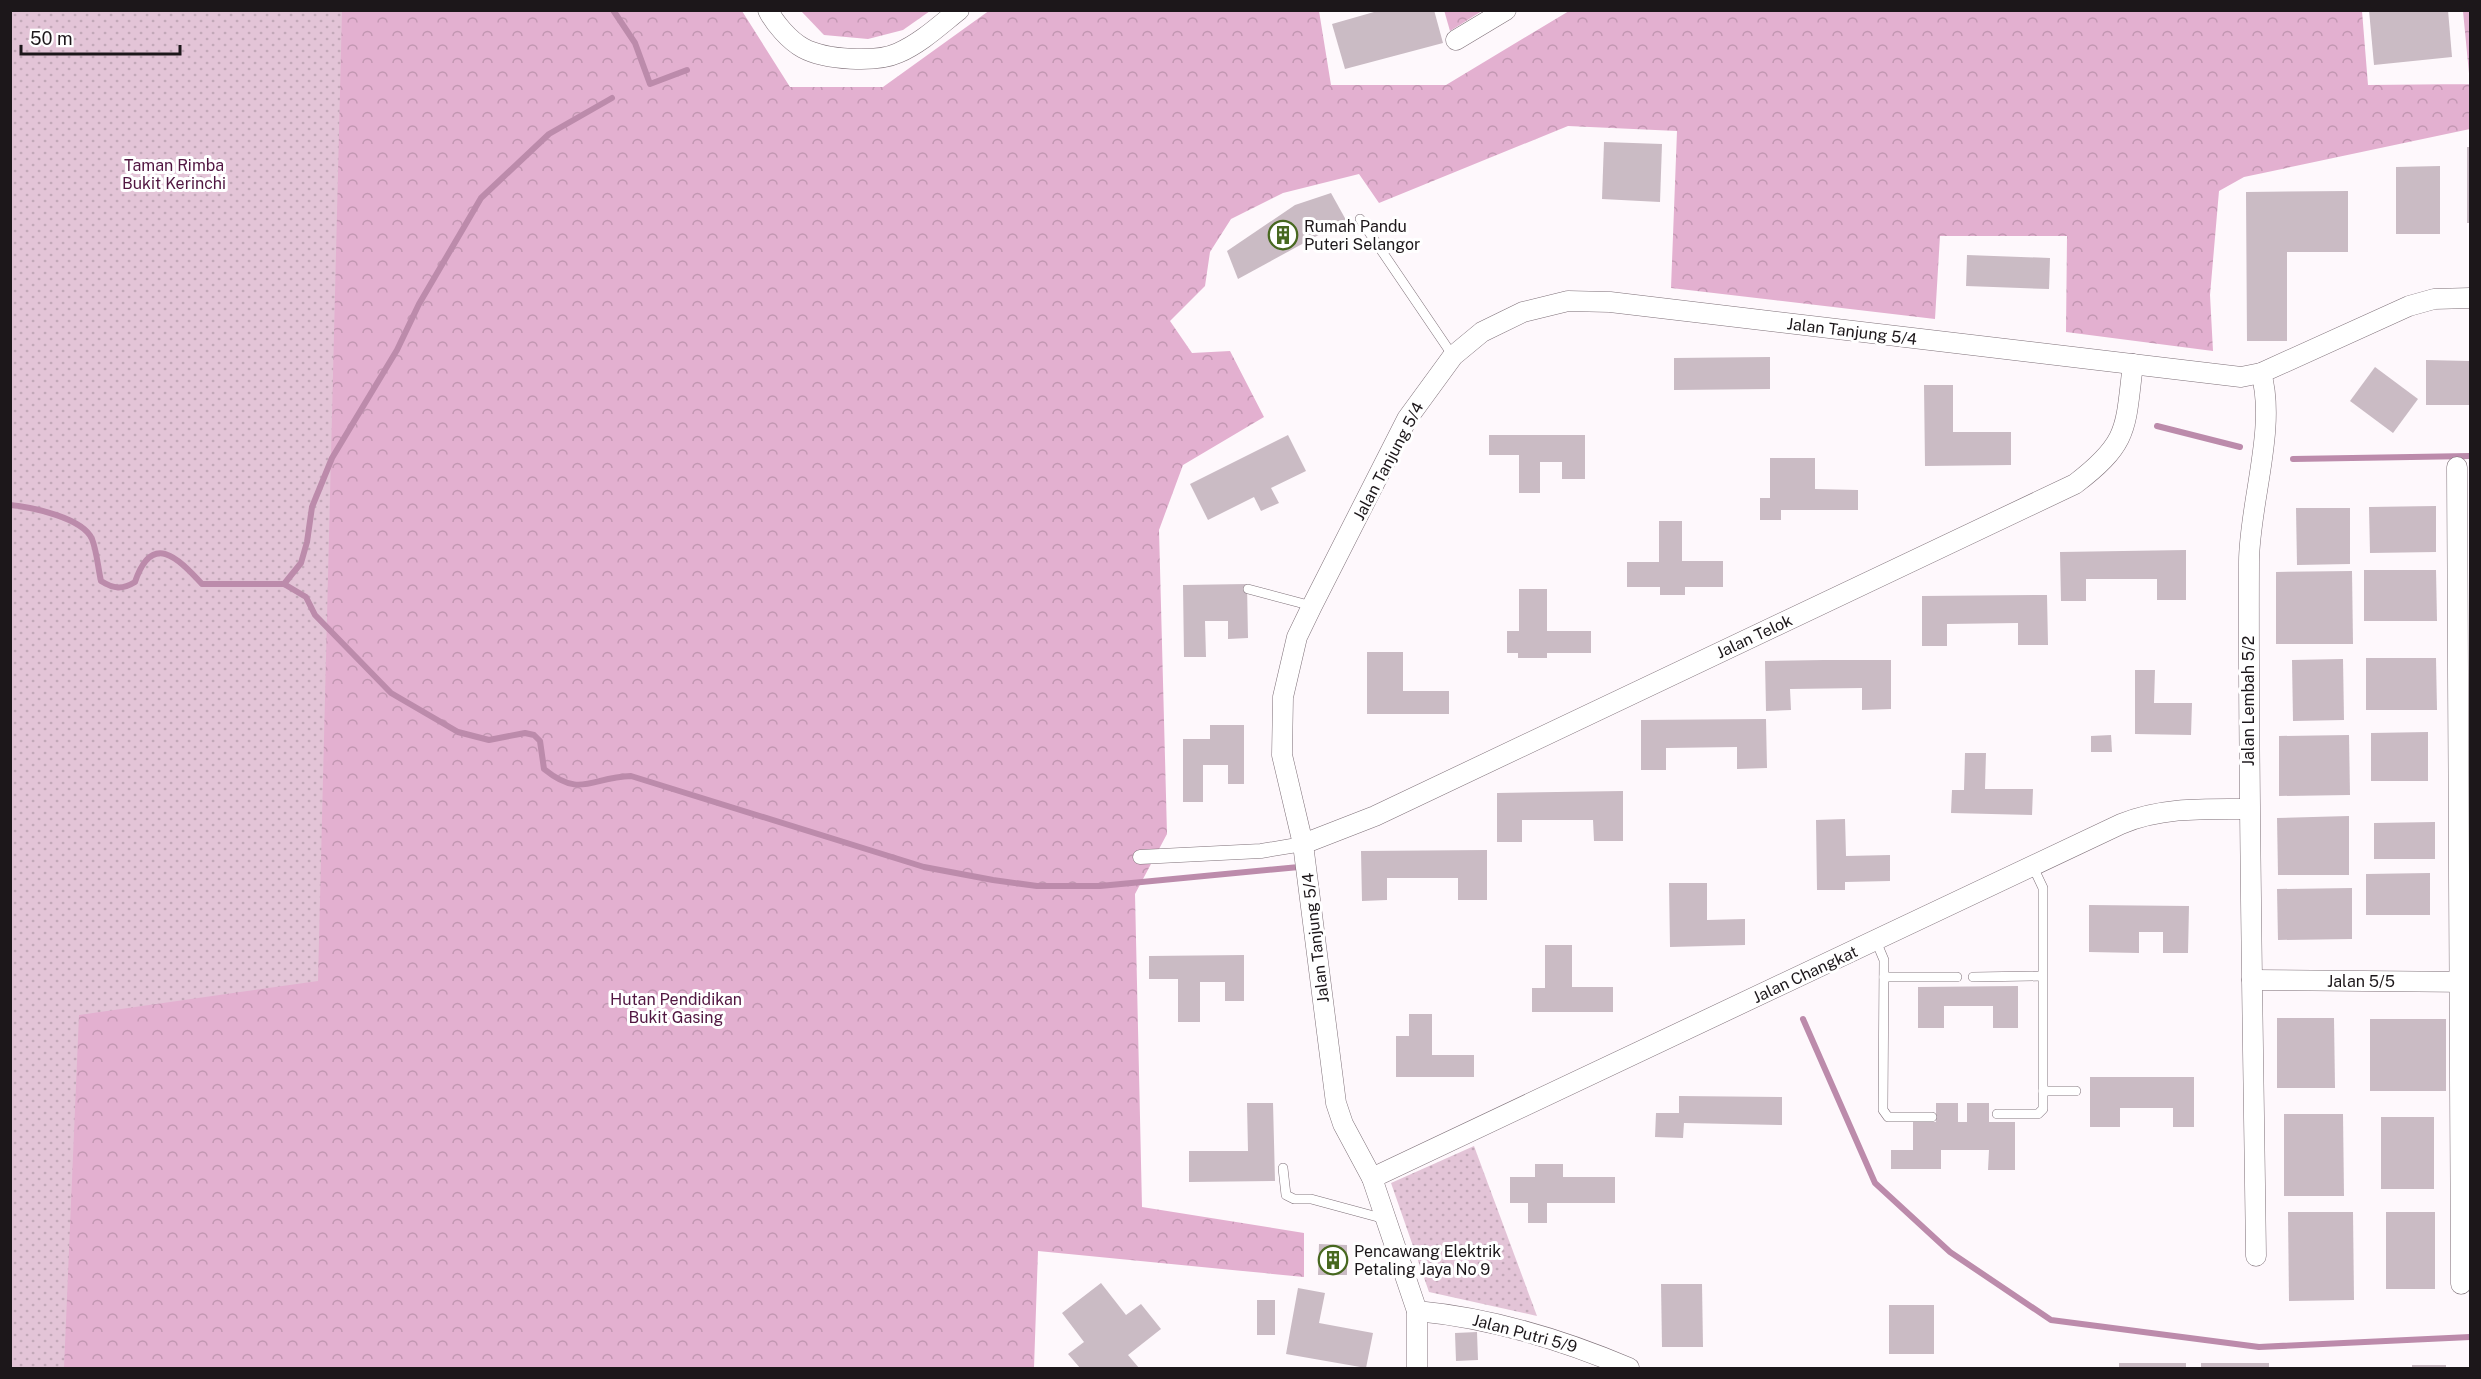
<svg xmlns="http://www.w3.org/2000/svg" width="2481" height="1379" font-family="'Public Sans',sans-serif">
<style>
.forest{fill:url(#forest-crowns)}
.park{fill:url(#park-dots)}
.lines{fill:none;stroke-linecap:round;stroke-linejoin:round}
.stream{stroke:#bc8bab;stroke-width:6}
.building{fill:#cabbc4}
.service-casing{stroke:#7e7078;stroke-width:10}
.pedestrian-casing{stroke:#7e7078;stroke-width:15}
.minor-casing{stroke:#7e7078;stroke-width:21}
.service{stroke:#fff;stroke-width:9}
.pedestrian{stroke:#fff;stroke-width:14}
.minor{stroke:#fff;stroke-width:20}
.labels{text-anchor:middle;stroke-width:6;stroke-linejoin:round;paint-order:stroke}
.park-label{font-size:16px;fill:#511641;stroke:#fff}
.poi-label{font-size:16px;fill:#1c171a;stroke:#fff;text-anchor:start}
.street-label{font-size:16px;fill:#1c171a;stroke:#fff}
</style>
<defs>
<pattern id="forest-crowns" width="20" height="18" patternUnits="userSpaceOnUse" patternTransform="scale(1.5)"><rect width="20" height="18" fill="#e3b0d0"/><path d="M2 6a3 3 0 1 1 6 0M12 15a3 3 0 1 1 6 0" fill="none" stroke="#c297b2"/></pattern>
<pattern id="park-dots" width="8" height="8" patternUnits="userSpaceOnUse" patternTransform="scale(1.5)"><rect width="8" height="8" fill="#e3c4d7"/><path d="M2 2h.1M6 6h.1" fill="none" stroke="#c2a8b8" stroke-width="1.8" stroke-linecap="round"/></pattern>
</defs>
<rect width="100%" height="100%" fill="#fef8fc"/>
<g class="forest">
<path d="M990,10L1319,11L1331,85H1446L1569,11H2362L2368,85L2470,84L2463,11L2470,10V129L2244,177L2219,191L2210,295L2213,351L2066,332L2067,236H1940L1935,319L1671,288L1677,131L1568,126L1379,203L1359,174L1283,193L1231,219L1210,252L1205,286L1170,321L1192,353L1230,351L1264,417L1183,465L1159,530L1167,834L1135,894L1142,1207L1304,1233V1277L1038,1251L1034,1368H11L10,11H742L790,87H883Z"/>
<path d="M1444,10H1482V11L1450,31Z"/>
<path d="M801,11H930L903,30L868,39L824,35Z"/>
</g>
<g class="park">
<path d="M10,11H342L318,981L79,1015L64,1368H10Z"/>
<path d="M1474,1146L1537,1316L1429,1292L1391,1183Z"/>
</g>
<g class="lines">
<g class="stream">
<path d="M613,10L635,43L650,84L687,70"/>
<path d="M2157,426L2240,447"/>
<path d="M2293,459L2470,456"/>
<path d="M10,505C32,507 83,518 92,539C97,552 98,568 101,581C114,589 122,590 135,582C152,532 177,557 202,584H284L306,597L315,615L391,693L458,732L489,740L525,733L534,735L540,741L544,769C581,799 591,777 631,776L924,867L993,880L1037,886H1100L1299,867"/>
<path d="M284,584L301,563L307,542L312,507L332,458L397,350L419,304L481,198L549,134L612,98"/>
<path d="M1803,1019L1875,1183L1950,1252L2051,1320L2259,1347L2470,1337"/>
</g>
</g>
<g class="building">
<path d="M1381,10H1434L1443,43L1345,69L1332,24Z"/>
<path d="M2369,10H2448L2452,57L2374,65Z"/>
<path d="M1604,142L1662,144L1660,202L1602,199Z"/>
<rect x="2467" y="147" width="3" height="76"/>
<path d="M2440,166V234H2396V167Z"/>
<path d="M2348,191V252H2287V341H2247L2246,192Z"/>
<path d="M1331,193L1346,220L1238,279L1227,251L1295,205Z"/>
<path d="M1967,255L2050,258L2049,289L1966,286Z"/>
<path d="M1770,357V389L1674,390V358Z"/>
<path d="M2426,360L2470,361V405H2426Z"/>
<path d="M2375,367L2418,399L2393,433L2350,401Z"/>
<path d="M1924,385H1953V432H2011V465L1925,466Z"/>
<path d="M1288,435L1306,471L1271,488L1279,503L1261,511L1254,497L1208,520L1190,484Z"/>
<path d="M1489,435H1585V479H1562V462H1540V493H1519V455H1489Z"/>
<path d="M1770,458H1815V489L1858,490V510H1781V520H1760V498H1770Z"/>
<path d="M2436,506V552L2370,553L2369,507Z"/>
<path d="M2296,508H2350V564L2297,565Z"/>
<path d="M1659,521H1682V561H1723V587H1685V595H1660V587H1627V562H1659Z"/>
<path d="M2186,550V600H2157V579H2086V601H2061L2060,552Z"/>
<path d="M2364,570H2436L2437,621H2364Z"/>
<path d="M2352,571L2353,644H2276V572Z"/>
<path d="M1247,584L1248,638L1228,639V621H1205L1206,657H1184L1183,585Z"/>
<path d="M1519,589H1547V631H1591V653H1547V658H1518V653H1507V631H1519Z"/>
<path d="M2047,595L2048,645H2018V623L1947,624V646H1922V596Z"/>
<path d="M1367,652H1403V691H1449V714H1367Z"/>
<path d="M2366,658H2436L2437,710H2366Z"/>
<path d="M2343,659L2344,720L2293,721L2292,660Z"/>
<path d="M1824,660H1891V709L1862,710V688L1790,689L1791,710L1766,711L1765,661Z"/>
<path d="M2135,670H2155L2154,703H2192L2191,735L2135,734Z"/>
<path d="M1766,719L1767,768L1737,769V747L1666,748V770H1641V720Z"/>
<path d="M1210,725H1244V784H1228V765H1203V802H1183V739H1210Z"/>
<path d="M2428,732V781H2371V733Z"/>
<path d="M2111,735L2112,752H2091V736Z"/>
<path d="M2349,735L2350,795L2279,796V736Z"/>
<path d="M1965,753H1986L1985,789H2033L2032,815L1951,813L1952,790H1964Z"/>
<path d="M1623,791V841H1594L1593,820H1522V842H1497V793Z"/>
<path d="M2349,816V875H2278L2277,818Z"/>
<path d="M1845,819L1846,856L1890,855V881L1845,882V890H1817L1816,820Z"/>
<path d="M2435,822V859H2374V823Z"/>
<path d="M1487,850V900H1458V878H1387V900L1362,901L1361,851Z"/>
<path d="M2430,873V915H2366V874Z"/>
<path d="M1669,883H1707V920L1745,919V945L1670,947Z"/>
<path d="M2352,888V939L2278,940L2277,889Z"/>
<path d="M2089,905L2189,906L2188,953H2163V932H2139V953L2089,952Z"/>
<path d="M1545,945H1572V987H1613V1012H1532V988H1545Z"/>
<path d="M1244,955V1001H1225V982H1200V1022H1178V979H1149V956Z"/>
<path d="M2018,986V1028H1993V1006H1944V1028H1918V987Z"/>
<path d="M1409,1014H1432V1055H1474V1077H1396V1036H1409Z"/>
<path d="M2277,1018H2334L2335,1088H2277Z"/>
<rect x="2370" y="1019" width="76" height="72"/>
<path d="M2090,1077H2194V1127H2173V1108H2120V1127H2090Z"/>
<path d="M1679,1096L1782,1097V1125L1684,1123L1683,1138L1655,1137L1656,1113H1679Z"/>
<path d="M1247,1103H1273L1275,1181L1189,1182V1151H1248Z"/>
<path d="M1936,1103H1958V1122H1967V1103H1989V1122H2015V1170H1988L1989,1150H1941V1169H1891V1150H1913V1122H1936Z"/>
<path d="M2284,1114H2343L2344,1196H2284Z"/>
<rect x="2381" y="1117" width="53" height="72"/>
<path d="M1535,1164H1563V1177H1615V1203H1547V1223H1528V1203H1510V1177H1535Z"/>
<path d="M2288,1212H2353L2354,1300L2289,1301Z"/>
<rect x="2386" y="1212" width="49" height="77"/>
<path d="M1319,1244L1347,1245V1275H1318Z"/>
<path d="M1101,1283L1126,1315L1141,1304L1161,1329L1128,1355L1139,1368H1080L1068,1354L1084,1342L1062,1313Z"/>
<path d="M1661,1284H1702L1703,1347H1662Z"/>
<path d="M1298,1288L1325,1293L1319,1323L1373,1333L1366,1368L1286,1354Z"/>
<rect x="1257" y="1300" width="18" height="35"/>
<rect x="1889" y="1305" width="45" height="49"/>
<path d="M1477,1332L1478,1360L1456,1361L1455,1333Z"/>
<rect x="2119" y="1363" width="67" height="5"/>
<rect x="2201" y="1363" width="68" height="5"/>
<rect x="2412" y="1365" width="34" height="3"/>
</g>
<g class="lines">
<g class="service-casing">
<g id="service">
<path d="M1360,219L1453,356"/>
<path d="M1248,589L1312,606"/>
<path d="M1876,941L1884,960L1883,1110L1888,1117H1932"/>
<path d="M1884,977H1957"/>
<path d="M1973,977L2042,976"/>
<path d="M2043,1091H2076"/>
<path d="M1997,1114H2038L2043,1109V888L2033,867"/>
<path d="M1283,1168L1286,1195L1294,1199H1311L1385,1219"/>
</g>
</g>
<g class="pedestrian-casing">
<path id="pedestrian" d="M1140,857L1261,851L1303,844"/>
</g>
<g class="minor-casing">
<g id="minor">
<path d="M768,10C774,23 790,41 803,48C825,60 876,63 898,53C921,43 940,25 959,10"/>
<path d="M1456,40L1506,10"/>
<path d="M2457,467L2461,1284"/>
<path d="M1303,844L1375,816L2075,484C2130,442 2125,428 2133,364"/>
<path d="M2252,980L2470,982"/>
<path d="M1372,1178L2121,824C2162,807 2204,809 2248,809"/>
<path d="M2256,1256C2253,1025 2248,793 2249,562C2249,505 2277,427 2261,373"/>
<path d="M1417,1311C1491,1318 1561,1339 1629,1368"/>
<path d="M1417,1368V1311L1372,1178L1343,1124L1336,1103L1303,844L1282,755L1283,697L1297,637L1312,606L1407,419L1453,356L1482,332L1523,312L1568,301L1610,302L2241,377L2261,373L2409,306L2434,299L2470,298"/>
</g>
</g>
<use href="#service" class="service"/>
<use href="#pedestrian" class="pedestrian"/>
<use href="#minor" class="minor"/>
</g>
<defs>
<g id="building-ring" transform="scale(1.5)"><circle r="9.5" fill="#fff" stroke="#47681f" stroke-width="1.5"/><path d="M-4-6H4V6H1V3H-1V6H-4ZM-2.5-4.3h1.7v1.8h-1.7ZM.8-4.3h1.7v1.8H.8ZM-2.5-1h1.7V.8h-1.7ZM.8-1h1.7V.8H.8Z" fill="#47681f"/></g>
</defs>
<g fill-rule="evenodd">
<use href="#building-ring" x="1283" y="235"/>
<use href="#building-ring" x="1333" y="1260"/>
</g>
<g class="labels">
<g class="park-label">
<text x="174" y="171">Taman Rimba<tspan x="174" dy="18">Bukit Kerinchi</tspan></text>
<text x="676" y="1005">Hutan Pendidikan<tspan x="676" dy="18">Bukit Gasing</tspan></text>
</g>
<g class="poi-label">
<text x="1304" y="232">Rumah Pandu<tspan x="1304" dy="18">Puteri Selangor</tspan></text>
<text x="1354" y="1257">Pencawang Elektrik<tspan x="1354" dy="18">Petaling Jaya No 9</tspan></text>
</g>
<g class="street-label">
<text transform="translate(1852 331) rotate(7)" y="6">Jalan Tanjung 5/4</text>
<text transform="translate(1388 461) rotate(-62)" y="6">Jalan Tanjung 5/4</text>
<text transform="translate(1754 636) rotate(-25)" y="6">Jalan Telok</text>
<text transform="translate(2248 701) rotate(-90)" y="6">Jalan Lembah 5/2</text>
<text transform="translate(1315 938) rotate(-97)" y="6">Jalan Tanjung 5/4</text>
<text transform="translate(1805 974) rotate(-25)" y="6">Jalan Changkat</text>
<text x="2361" y="987">Jalan 5/5</text>
<text transform="translate(1525 1333) rotate(15)" y="6">Jalan Putri 5/9</text>
</g>
</g>
<rect width="2481" height="1379" fill="none" stroke="#1c171a" stroke-width="24"/>
<path d="M21 45v9h159v-9" fill="none" stroke="#1c171a" stroke-width="3"/>
<text x="30" y="45" font-size="18" fill="#1c171a" stroke="#ffffff" stroke-width="4.5" paint-order="stroke">50 m</text>
</svg>
